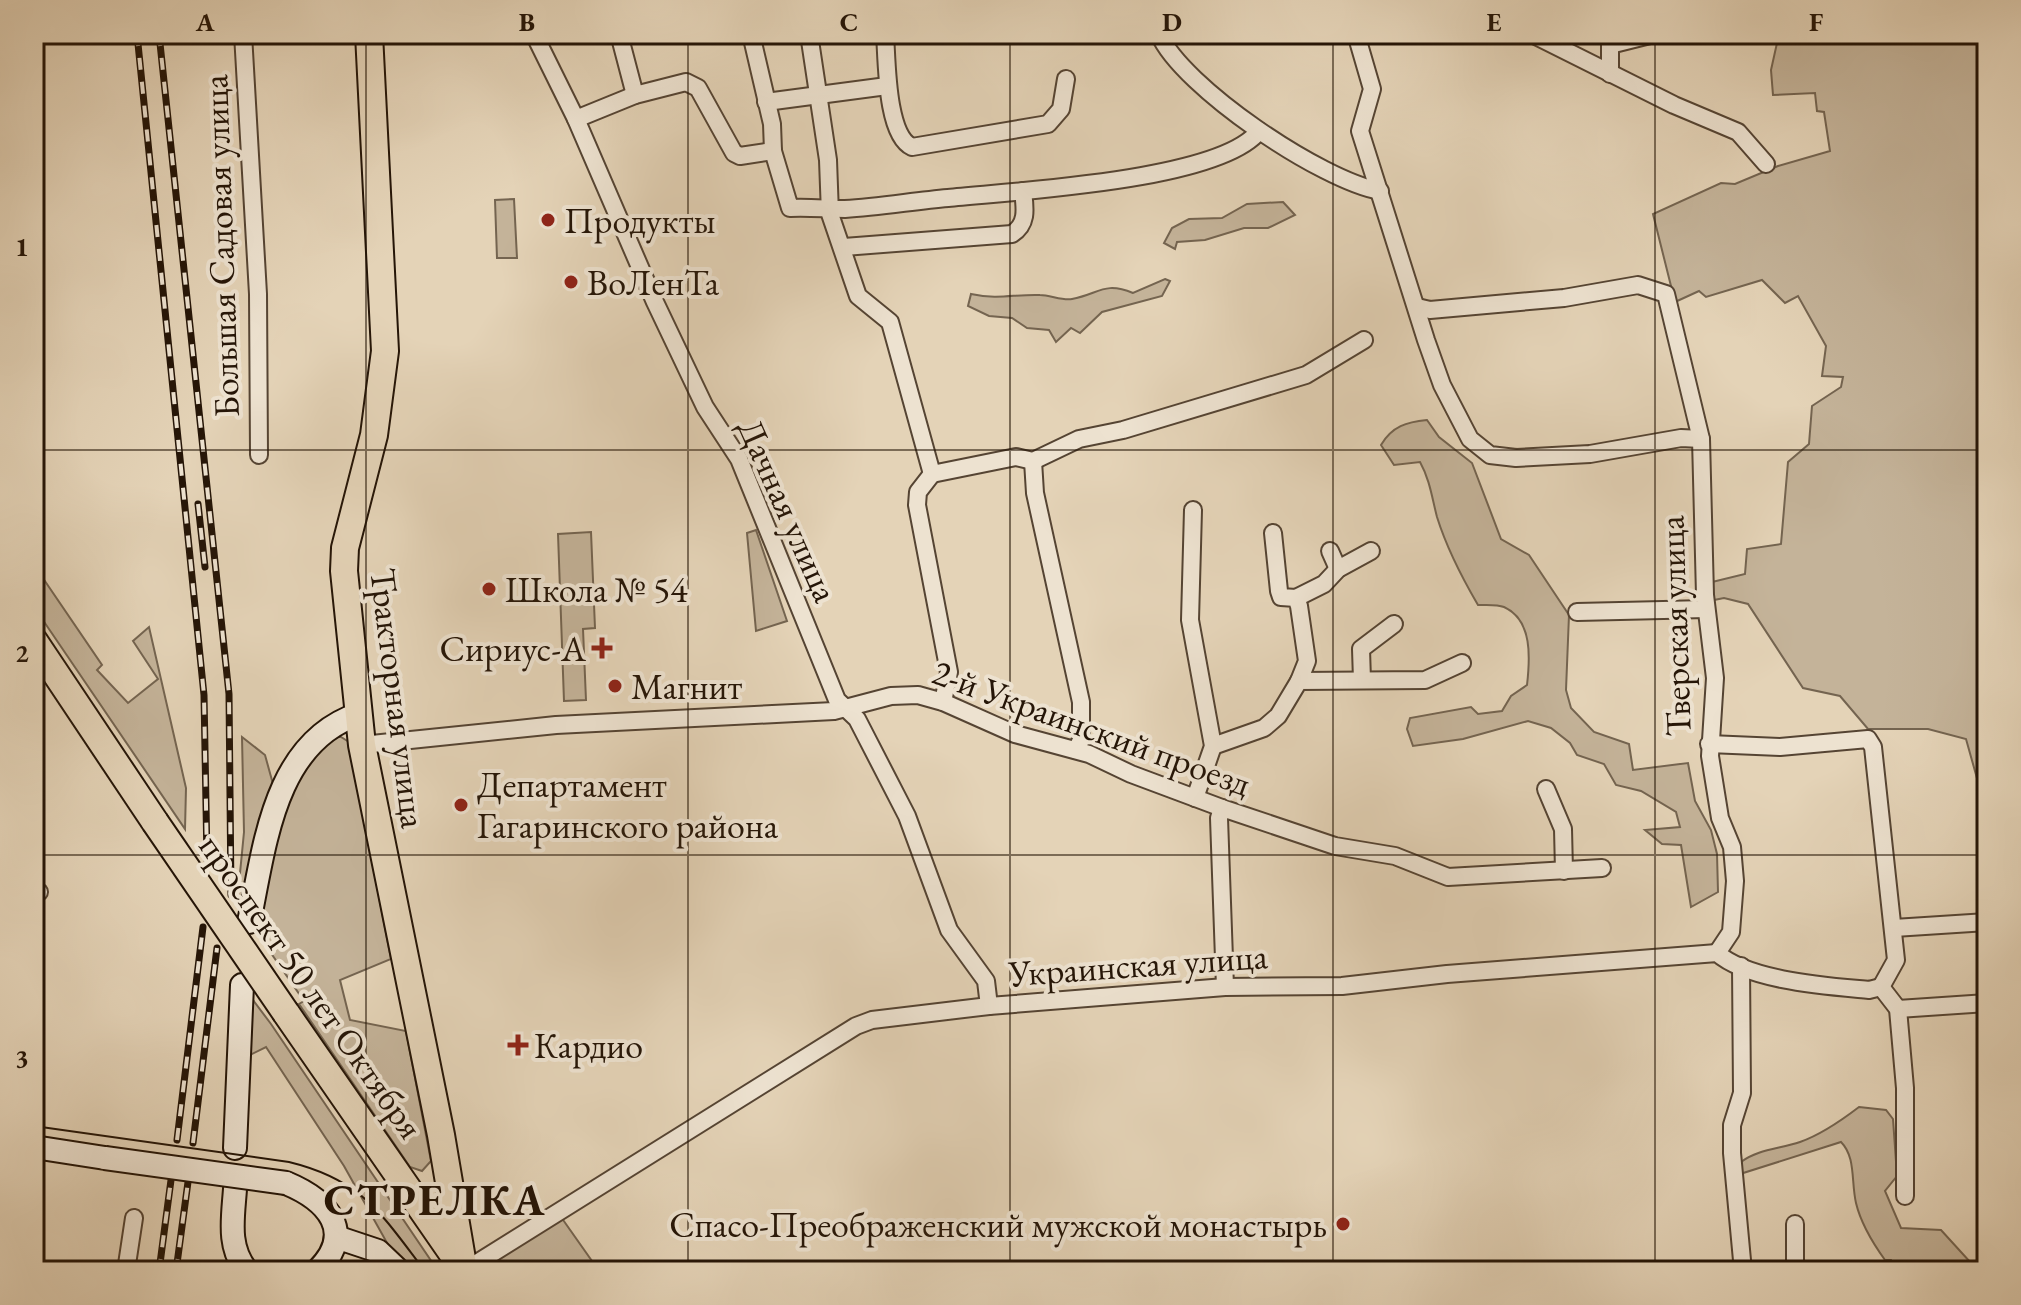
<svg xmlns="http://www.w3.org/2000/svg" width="2021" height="1305" font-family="'EB Garamond',serif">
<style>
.green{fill:#c4b399;stroke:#746450;stroke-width:2}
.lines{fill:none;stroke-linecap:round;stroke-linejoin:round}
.street-casing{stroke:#543;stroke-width:20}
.secondary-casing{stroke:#251507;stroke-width:26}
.primary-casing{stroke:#251507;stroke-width:30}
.street{stroke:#ede2d0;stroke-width:16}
.secondary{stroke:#ede2d0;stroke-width:22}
.primary{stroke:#e4d3b7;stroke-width:26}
.tram{stroke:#251507;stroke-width:2}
.rail-casing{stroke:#251507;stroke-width:7}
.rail{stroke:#ede2d0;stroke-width:4;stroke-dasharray:12;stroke-linecap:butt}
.secondary-bridge-casing{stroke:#251507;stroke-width:26;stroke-linecap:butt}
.primary-bridge-casing{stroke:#251507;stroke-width:30;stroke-linecap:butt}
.secondary-bridge{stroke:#ede2d0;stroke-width:22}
.primary-bridge{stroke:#e4d3b7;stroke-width:26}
.grid{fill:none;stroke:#251507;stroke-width:2;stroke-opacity:0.55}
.poi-dot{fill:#8f2418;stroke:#ede2d0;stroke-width:3}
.labels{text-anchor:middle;stroke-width:8;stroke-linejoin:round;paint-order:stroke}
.poi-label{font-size:36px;fill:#251507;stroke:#ede2d0;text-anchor:start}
.street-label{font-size:36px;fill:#251507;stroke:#ede2d0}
.district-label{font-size:44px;font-weight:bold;letter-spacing:2px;fill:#251507;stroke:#ede2d0}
.neatline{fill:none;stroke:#251507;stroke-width:3}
.grid-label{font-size:26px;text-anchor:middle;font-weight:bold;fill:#251507}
</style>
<rect width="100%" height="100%" fill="#e4d3b7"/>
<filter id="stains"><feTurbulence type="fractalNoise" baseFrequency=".0025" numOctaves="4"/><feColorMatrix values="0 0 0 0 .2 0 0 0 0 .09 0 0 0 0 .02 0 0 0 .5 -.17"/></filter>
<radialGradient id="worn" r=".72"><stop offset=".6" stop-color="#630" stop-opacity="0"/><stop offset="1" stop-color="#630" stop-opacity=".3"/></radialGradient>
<g class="green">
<path d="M1779,34H1987V814L1966,739L1928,729H1868L1840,696L1803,688L1748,604L1724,598L1714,600L1712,582L1745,574L1747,549L1781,544L1788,462L1809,444L1812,406L1841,387L1843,377L1822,376L1826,346L1798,296L1785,303L1762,280L1706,297L1699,291L1675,302L1653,214L1721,183L1735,184L1778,166L1830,151L1824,112L1817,111L1815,93L1773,95L1771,70Z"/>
<path d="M514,199L517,258H497L495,200Z"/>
<path d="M1283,202L1295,215L1268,228H1244L1205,240L1177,242L1175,249L1164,243L1172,228L1189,219L1222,218L1247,204Z"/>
<path d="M1165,279L1170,281L1162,296L1102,312L1080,333L1071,328L1056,342L1049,330L1027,328L1012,318L989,316L968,306L971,294C1000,300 1013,294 1040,295C1050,295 1063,301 1072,299C1099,294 1104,281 1133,293Z"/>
<path d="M1427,420L1439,437L1472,463L1501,539L1529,555L1569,615L1566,690L1571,708L1594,732L1629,744L1633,770L1688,763L1695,801L1711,830L1717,854L1718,892L1691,907L1681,845L1662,844L1645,830L1680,827L1676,812L1641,791L1616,785L1604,764L1577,755L1570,743L1551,728L1528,721L1463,739L1413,746L1407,729L1410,718L1471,707L1478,714L1502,711L1511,696L1527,685C1530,659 1533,620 1504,607C1497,604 1485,605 1478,605C1461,576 1447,549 1437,517C1432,498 1430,480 1420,462L1394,465L1381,445C1392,426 1407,422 1427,420Z"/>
<path d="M756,530L787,621L756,631L747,533Z"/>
<path d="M591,532L595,628L583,629L586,700L564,701L558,534Z"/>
<path d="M34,565L102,665L97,670L128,703L158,679L133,641L149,627L186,788L185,829L34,607Z"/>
<path d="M242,737L265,755L273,784L244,914L237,904L244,832Z"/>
<path d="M331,737H341L349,742L391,959L340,980L350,1020L406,1031L431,1161L422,1171L410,1167L299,1004L304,1001L255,930L265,879L294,782Z"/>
<path d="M250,996L271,1024L438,1271H405L396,1259L344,1166L266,1047L244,1058Z"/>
<path d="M1859,1107L1886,1110L1893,1119L1897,1176L1885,1191L1901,1228L1941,1230L1971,1263L1987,1265V1271H1898L1891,1260H1885C1872,1242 1861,1224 1856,1203C1851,1182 1856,1157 1841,1142L1740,1174L1741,1162C1758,1149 1780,1149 1800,1142C1820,1135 1842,1120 1859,1107Z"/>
<path d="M561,1217L599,1271H484L487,1263Z"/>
</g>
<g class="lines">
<g class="street-casing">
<g id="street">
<path d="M243,34L258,294L259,455"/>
<path d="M534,34L576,119L655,302L705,407L739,459L837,700L857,719L907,816L949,930L986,981L989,1006"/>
<path d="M619,34L635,95"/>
<path d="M751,34L772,124L773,151L790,208C809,207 827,209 845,209C879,207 914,201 948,198C1014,191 1220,181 1259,131"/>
<path d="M809,34L828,160L830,214L858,296L890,322L932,474"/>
<path d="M885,34C887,60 886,135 912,147L1048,124L1061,109L1066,79"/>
<path d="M1159,34C1182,87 1322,181 1380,191"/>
<path d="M1356,34L1372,89L1360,131L1426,340L1442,385L1470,439L1490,455L1516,458L1590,454L1681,438L1701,439"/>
<path d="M1532,34L1674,105L1738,132L1766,164"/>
<path d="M1610,74V45L1654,34"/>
<path d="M766,102L887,86"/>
<path d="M576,119L635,95L686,82L698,88L734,153L740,156L773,151"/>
<path d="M844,247L1012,234C1028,224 1025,208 1023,191"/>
<path d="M1417,307L1430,310L1564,298L1638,285L1666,294L1701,439L1705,595L1715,678L1710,756L1720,818L1732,847L1735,881L1731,932L1717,953"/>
<path d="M1033,461L1035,493L1081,702V740L1076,750"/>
<path d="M932,474L1016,457L1033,461L1079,439L1123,430L1306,375L1364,340"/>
<path d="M932,474L918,492L917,505L949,672L943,702"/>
<path d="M1193,510L1190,620L1213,746L1195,798"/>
<path d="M1273,533L1279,591L1281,597L1296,598L1299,606L1307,661L1299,681"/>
<path d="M1330,551L1338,569"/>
<path d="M1296,598L1324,584L1338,569L1371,551"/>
<path d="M1577,612L1706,609"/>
<path d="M1362,680L1361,649L1394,624"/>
<path d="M1709,744L1780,747L1868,739L1873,747L1896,960L1881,987"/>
<path d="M362,745L556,725L834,711L891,696L918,695L943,702L1015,734L1089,754L1131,774L1222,808L1335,846L1395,856L1448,877L1602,868"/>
<path d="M1213,746L1264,728L1278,716L1299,681L1425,680L1462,663"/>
<path d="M1546,789L1563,829L1564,871"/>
<path d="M1222,808L1219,818L1225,987"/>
<path d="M34,894L39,892"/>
<path d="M1894,928L1987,922"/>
<path d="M1741,966L1742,1093L1732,1125V1153L1743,1271"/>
<path d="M1881,987L1898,1009L1905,1088V1196"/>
<path d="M1898,1009L1987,1003"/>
<path d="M1795,1224V1271"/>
<path d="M126,1271L134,1218"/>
<path d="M464,1271L856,1026L872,1020L989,1006L1225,987L1342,986L1447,974L1717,953C1749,981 1827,986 1869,990L1881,987"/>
</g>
</g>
<g class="secondary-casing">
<g id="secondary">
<path d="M249,922C265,845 274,742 359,714"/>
<path d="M34,1147L105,1158"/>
<path d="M235,1148L242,985"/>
<path d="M286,1183C327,1200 357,1232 317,1271"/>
<path d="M235,1189C233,1218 227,1247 247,1271"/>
<path d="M336,1237L378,1251L399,1271"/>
</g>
</g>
<g class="primary-casing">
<g id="primary">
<path d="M369,34L385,351L374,435L345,548L344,571L362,745L441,1135L464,1271"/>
<path d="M34,641L155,822"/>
<path d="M286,1013L457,1260"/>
</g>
</g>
<use href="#street" class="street"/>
<use href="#secondary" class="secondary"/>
<use href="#primary" class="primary"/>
<path class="tram" d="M34,1126L289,1162C363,1180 381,1214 425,1271"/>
<g class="rail-casing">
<g id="rail">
<path d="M137,34L204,695L207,860"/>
<path d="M159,34L229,694L231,895"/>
<path d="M198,504L205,567"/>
<path d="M177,1140L203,927"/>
<path d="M193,1143L217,948"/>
<path d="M159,1271L171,1180"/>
<path d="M176,1271L188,1182"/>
</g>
</g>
<use href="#rail" class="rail"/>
<g class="secondary-bridge-casing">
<path id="secondary-bridge" d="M105,1158L286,1183"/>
</g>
<g class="primary-bridge-casing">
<path id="primary-bridge" d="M155,822L286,1013"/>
</g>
<use href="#secondary-bridge" class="secondary-bridge"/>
<use href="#primary-bridge" class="primary-bridge"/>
</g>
<path class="grid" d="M366,34V1271M688,34V1271M1010,34V1271M1333,34V1271M1655,34V1271M34,450H1987M34,855H1987"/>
<g class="poi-dot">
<circle cx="548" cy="220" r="8"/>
<circle cx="571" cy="282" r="8"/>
<circle cx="489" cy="589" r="8"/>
<path d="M598 636h8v8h8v8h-8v8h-8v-8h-8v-8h8z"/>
<circle cx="615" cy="686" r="8"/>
<circle cx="461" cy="805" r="8"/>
<path d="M514 1033h8v8h8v8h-8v8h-8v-8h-8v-8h8z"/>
<circle cx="1343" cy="1224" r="8"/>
</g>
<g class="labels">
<g class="poi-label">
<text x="564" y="233">Продукты</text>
<text x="587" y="295">ВоЛенТа</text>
<text x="505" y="602">Школа № 54</text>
<text x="586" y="661" text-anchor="end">Сириус-А</text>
<text x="631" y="699">Магнит</text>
<text x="477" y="797">Департамент<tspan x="477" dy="41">Гагаринского района</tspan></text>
<text x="534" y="1058">Кардио</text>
<text x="1327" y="1237" text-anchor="end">Спасо-Преображенский мужской монастырь</text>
</g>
<g class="street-label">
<text transform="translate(220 246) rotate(-92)" y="13">Большая Садовая улица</text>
<text transform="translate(789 510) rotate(66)" y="13">Дачная улица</text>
<text transform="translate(1674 626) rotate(-92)" y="13">Тверская улица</text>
<text transform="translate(399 698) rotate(83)" y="13">Тракторная улица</text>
<text transform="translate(1092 727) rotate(20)" y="13">2-й Украинский проезд</text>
<text transform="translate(1138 964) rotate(-4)" y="13">Украинская улица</text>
<text transform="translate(312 986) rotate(55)" y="13">проспект 50 лет Октября</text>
</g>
<g class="district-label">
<text x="435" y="1215">СТРЕЛКА</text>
</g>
</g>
<rect width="2021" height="1305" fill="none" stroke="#e4d3b7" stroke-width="88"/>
<rect x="44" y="44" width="1933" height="1217" class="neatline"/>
<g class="grid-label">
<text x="205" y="31">A</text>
<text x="527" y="31">B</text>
<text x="849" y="31">C</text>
<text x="1172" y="31">D</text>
<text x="1494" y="31">E</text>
<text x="1816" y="31">F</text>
<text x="22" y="256">1</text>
<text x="22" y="662">2</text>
<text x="22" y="1067">3</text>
</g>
<rect width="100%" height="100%" filter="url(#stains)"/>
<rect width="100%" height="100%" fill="url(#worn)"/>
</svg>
